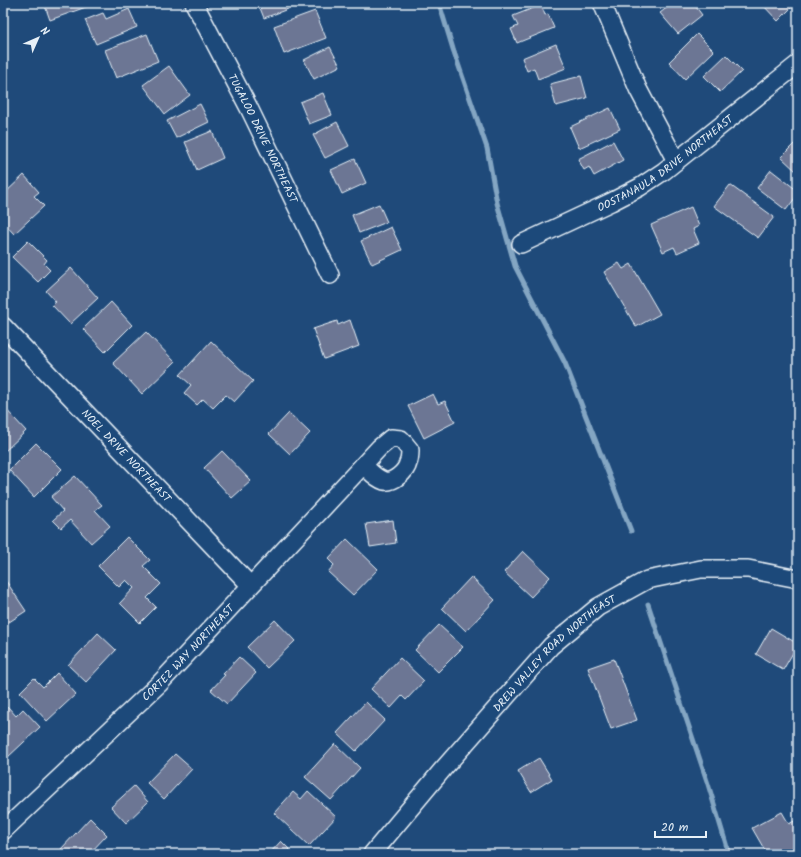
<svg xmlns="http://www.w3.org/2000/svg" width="801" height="857" font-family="Kalam,sans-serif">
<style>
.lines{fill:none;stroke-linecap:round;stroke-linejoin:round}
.stream{stroke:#84a6c3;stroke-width:5}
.building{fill:#6c7694;stroke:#e8f1f8}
.minor-casing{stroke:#e8f1f8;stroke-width:20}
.minor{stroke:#1f4a7a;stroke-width:17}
.labels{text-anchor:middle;stroke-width:3.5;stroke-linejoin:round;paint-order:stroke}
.street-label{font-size:11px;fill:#e8f1f8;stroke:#1f4a7a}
</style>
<rect width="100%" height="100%" fill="#1f4a7a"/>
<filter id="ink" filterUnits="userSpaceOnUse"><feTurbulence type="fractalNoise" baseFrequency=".025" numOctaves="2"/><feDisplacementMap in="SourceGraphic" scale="8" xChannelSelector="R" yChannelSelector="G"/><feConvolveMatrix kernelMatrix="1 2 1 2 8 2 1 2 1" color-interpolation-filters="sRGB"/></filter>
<g filter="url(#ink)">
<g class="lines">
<g class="stream">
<path d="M439,3L453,49L487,148L497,203L515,266L565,363L631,531"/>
<path d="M648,604L708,784L729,854"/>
</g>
</g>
<g class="building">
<path d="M44,3H97L50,20Z"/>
<path d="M258,3H285L288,9L264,18Z"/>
<path d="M673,3H693L702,15L678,34L660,13Z"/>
<path d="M761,3H796L778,21Z"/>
<path d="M541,5L545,15L548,14L554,28L517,43L511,29L518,26L513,16Z"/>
<path d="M129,9L137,27L96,44L85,20L103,13L106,19Z"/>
<path d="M315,11L326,38L284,54L274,26Z"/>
<path d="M147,34L158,61L116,78L105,50Z"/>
<path d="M697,34L714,51L685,79L669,62Z"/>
<path d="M556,44L566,68L538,79L534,68L527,71L522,58Z"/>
<path d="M330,47L340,66L314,79L304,60Z"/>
<path d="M726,55L742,71L720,92L704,76Z"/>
<path d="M169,66L190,95L165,114L143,85Z"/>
<path d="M581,76L587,98L556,106L550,84Z"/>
<path d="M323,93L332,115L309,124L300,102Z"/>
<path d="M200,104L209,122L176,138L167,121Z"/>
<path d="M610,108L620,129L579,148L570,127Z"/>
<path d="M337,122L349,146L325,158L313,135Z"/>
<path d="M212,131L223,158L197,170L185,142Z"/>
<path d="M798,140V173L781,157Z"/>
<path d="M613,141L623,160L594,176L589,167L584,170L578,159Z"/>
<path d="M355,159L366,183L342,194L331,170Z"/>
<path d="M771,170L798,191V194L786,210L757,188Z"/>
<path d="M24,175L39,192L34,196L44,206L14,234L3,222V195Z"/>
<path d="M730,185L774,217L758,238L714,206Z"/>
<path d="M379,204L387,222L359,233L352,215Z"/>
<path d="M691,207L699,226L693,229L699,243L677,253L674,247L663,252L651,225Z"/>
<path d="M391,227L402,250L372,264L361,241Z"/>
<path d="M28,241L47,260L44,264L50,270L38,282L12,257Z"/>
<path d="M619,263L623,269L631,264L660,314L636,327L604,272Z"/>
<path d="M71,268L98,298L70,324L52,305L56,302L46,291Z"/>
<path d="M111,302L132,325L105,352L83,329Z"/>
<path d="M350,320L359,346L324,359L313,329L337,321L338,325Z"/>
<path d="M146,332L175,362L142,394L113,363Z"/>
<path d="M211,341L253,381L234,402L226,395L213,408L203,399L197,405L184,393L191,385L180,375Z"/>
<path d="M433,394L438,404L445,401L455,422L424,438L408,406Z"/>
<path d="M3,406L26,431L3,453Z"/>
<path d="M289,413L310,433L290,454L269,434Z"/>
<path d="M36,443L62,469L34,497L9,470Z"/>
<path d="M222,451L251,481L232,498L204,468Z"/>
<path d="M75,476L102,505L95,510L110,526L91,543L70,520L61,528L53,520L63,511L51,497Z"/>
<path d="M393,520L396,543L370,547L366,524Z"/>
<path d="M127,537L150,560L143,566L161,584L147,598L156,607L140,623L120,603L134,588L126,580L119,587L98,566Z"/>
<path d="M347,539L378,569L353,595L328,572L334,565L328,559Z"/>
<path d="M523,551L550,577L531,597L504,572Z"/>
<path d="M471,577L495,600L466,631L442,608Z"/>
<path d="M4,578L26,611L3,626V579Z"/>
<path d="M275,620L295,641L267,668L247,647Z"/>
<path d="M439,625L463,647L438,672L415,650Z"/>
<path d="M771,628L798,644L783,670L756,654Z"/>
<path d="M98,633L116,650L86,682L68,665Z"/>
<path d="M239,657L256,673L227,704L211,690L225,675L223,674Z"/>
<path d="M400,658L424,681L406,700L402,696L391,708L371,689Z"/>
<path d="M614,659L637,720L611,729L588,668Z"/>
<path d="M57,673L76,694L47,721L20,692L34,678L43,687Z"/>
<path d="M366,702L385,720L356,751L337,733Z"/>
<path d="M8,707L16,716L23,709L40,727L7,758L3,755V712Z"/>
<path d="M335,744L360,768L331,800L305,777Z"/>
<path d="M175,754L192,769L164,799L147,783Z"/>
<path d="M539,758L552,779L531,792L518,771Z"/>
<path d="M134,786L148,802L126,823L111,807Z"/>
<path d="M308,791L336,817L309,846L274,813L293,792L301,799Z"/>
<path d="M782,812L789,824L794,821L798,829V850L791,854H767L752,828Z"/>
<path d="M90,818L107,835L89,854H66L61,849Z"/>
<path d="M281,841L294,854H269Z"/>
</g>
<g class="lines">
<g class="minor-casing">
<g id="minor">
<path id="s1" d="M194,3L249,108L330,275"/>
<path d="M602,3L638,89L676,161"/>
<path id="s2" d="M521,244L611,202L640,187L664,171L798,64"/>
<path id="s3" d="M3,326L250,585"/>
<path id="s4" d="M3,831L160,683L379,448L391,438L401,439L410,450C410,454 410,459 408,463C406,472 393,483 384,481C375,478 370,471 363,465"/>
<path id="s5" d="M372,854L443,769L551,646L598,607L647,580L701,569H748L798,579"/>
</g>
</g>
<use href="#minor" class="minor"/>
</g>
</g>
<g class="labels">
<g class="street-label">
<text dy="4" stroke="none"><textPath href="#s1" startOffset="152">TUGALOO DRIVE NORTHEAST</textPath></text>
<text dy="4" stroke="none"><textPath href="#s2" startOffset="166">OOSTANAULA DRIVE NORTHEAST</textPath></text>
<text dy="4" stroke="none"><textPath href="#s3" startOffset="179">NOEL DRIVE NORTHEAST</textPath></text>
<text dy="4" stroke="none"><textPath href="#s4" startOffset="257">CORTEZ WAY NORTHEAST</textPath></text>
<text dy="4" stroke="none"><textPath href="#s5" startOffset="272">DREW VALLEY ROAD NORTHEAST</textPath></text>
</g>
</g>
<rect width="801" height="857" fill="none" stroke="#1f4a7a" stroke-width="16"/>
<rect x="8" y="8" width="785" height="841" fill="none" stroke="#e8f1f8" stroke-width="1.5" filter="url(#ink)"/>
<g transform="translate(38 38) rotate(45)" stroke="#1f4a7a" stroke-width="3" paint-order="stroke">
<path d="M0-3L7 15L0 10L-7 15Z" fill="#e8f1f8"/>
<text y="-6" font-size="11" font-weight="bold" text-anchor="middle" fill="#e8f1f8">N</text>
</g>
<path d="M655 831v6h51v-6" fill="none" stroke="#e8f1f8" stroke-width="2"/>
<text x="661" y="831" font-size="12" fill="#e8f1f8" stroke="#1f4a7a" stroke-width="3" paint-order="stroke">20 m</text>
</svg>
